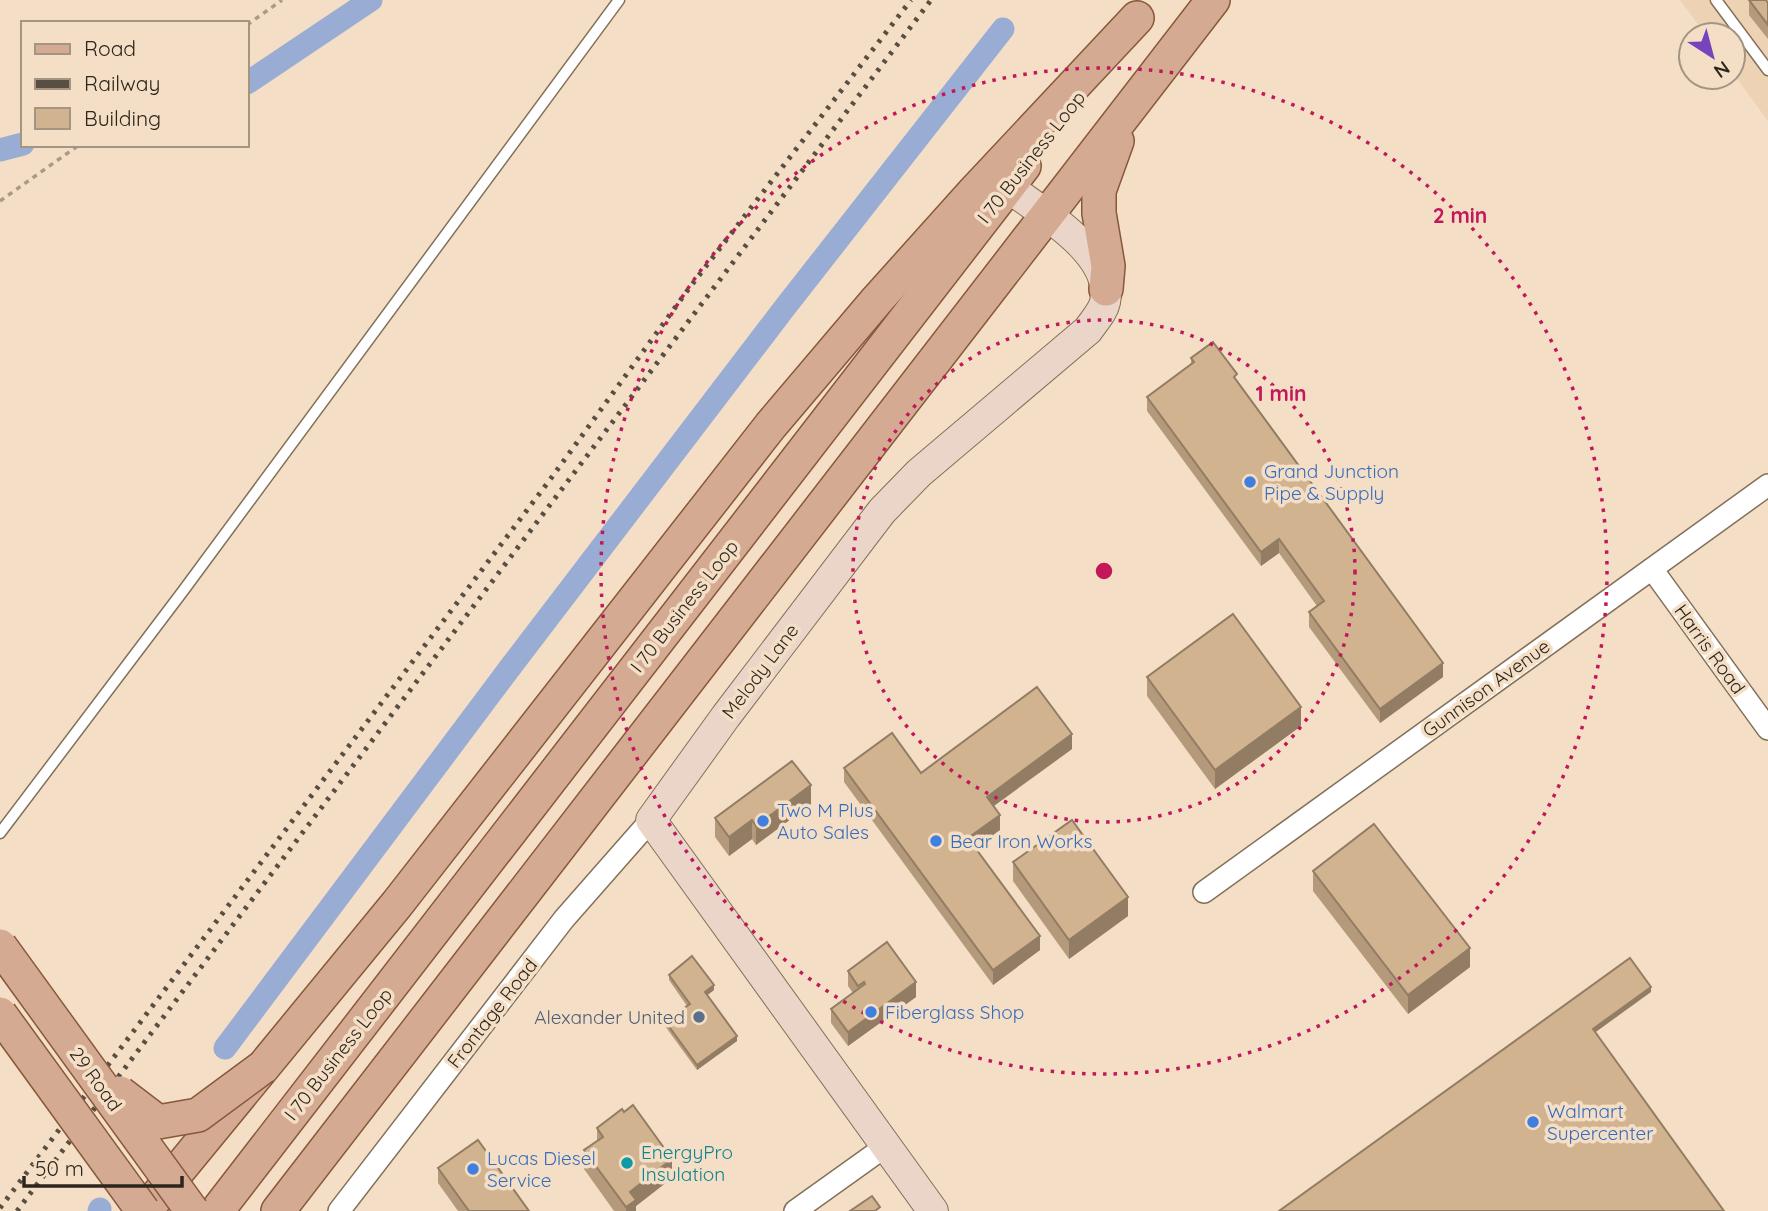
<svg xmlns="http://www.w3.org/2000/svg" width="1768" height="1211" font-family="Quicksand,sans-serif">
<style>
.built{fill:#edd3b4}
.lines{fill:none;stroke-linecap:round;stroke-linejoin:round}
.canal{stroke:#99acd3;stroke-width:23}
.lane-casing{stroke:#827059;stroke-width:13}
.street-casing{stroke:#827059;stroke-width:24}
.secondary-casing{stroke:#827059;stroke-width:32}
.primary-casing{stroke:#875839;stroke-width:36}
.path{stroke:#aa9a87;stroke-width:3.5;stroke-dasharray:5 5;stroke-linecap:butt}
.lane{stroke:#fff;stroke-width:10}
.street{stroke:#fff;stroke-width:21}
.secondary{stroke:#ead5c8;stroke-width:30}
.primary{stroke:#d4ab92;stroke-width:33}
.rail{stroke:#584e41;stroke-width:5;stroke-dasharray:3.5 7;stroke-linecap:butt}
.primary-bridge-casing{stroke:#875839;stroke-width:36;stroke-linecap:butt}
.primary-bridge{stroke:#d4ab92;stroke-width:33}
.wall{fill:#b49a7b}
.shaded-wall{fill:#927d64}
.building{fill:#d1b38f;stroke:#927d64;stroke-width:2}
.ring{fill:none;stroke:#c2185b;stroke-width:3.5;stroke-dasharray:3.5 7}
.shop-dot{fill:#3f7fe0;stroke:#f4dfc6;stroke-width:2.5}
.service-dot{fill:#5c6f8a;stroke:#f4dfc6;stroke-width:2.5}
.culture-dot{fill:#0f9aa8;stroke:#f4dfc6;stroke-width:2.5}
.labels{text-anchor:middle;stroke-width:7;stroke-linejoin:round;paint-order:stroke}
.street-label{font-size:19px;fill:#2d261c;stroke:#f4dfc6}
.shop-label{font-size:19px;fill:#366cbe;stroke:#f4dfc6;text-anchor:start}
.service-label{font-size:19px;fill:#4e5e75;stroke:#f4dfc6;text-anchor:end}
.culture-label{font-size:19px;fill:#0d838f;stroke:#f4dfc6;text-anchor:start}
.centre{fill:#c2185b;stroke:#f4dfc6;stroke-width:3.5}
.ring-label{font-size:21px;text-anchor:middle;font-weight:bold;fill:#c2185b;stroke:#f4dfc6;stroke-width:7;stroke-linejoin:round;paint-order:stroke}
</style>
<rect width="100%" height="100%" fill="#f4dfc6"/>
<path class="built" d="M1680,0H1768V121L1733,73V35H1706Z"/>
<g class="lines">
<g class="canal">
<path d="M247,83L371,0"/>
<path d="M0,150L23,144"/>
<path d="M225,1048L512,665L786,306L1003,29"/>
<path d="M99,1211L100,1209"/>
</g>
<g class="lane-casing">
<g id="lane">
<path d="M1716,0L1768,70"/>
<path d="M0,833L183,591L619,0"/>
</g>
</g>
<g class="street-casing">
<g id="street">
<path d="M1652,569L1768,729"/>
<path d="M1204,892L1768,485"/>
<path d="M339,1211L564,919L651,820"/>
<path d="M795,1211L886,1146"/>
</g>
</g>
<g class="secondary-casing">
<path id="secondary" d="M933,1211L651,820L726,716L882,511L919,473L1088,330C1094,321 1103,312 1105,302C1115,254 1041,212 1008,187"/>
</g>
<g class="primary-casing">
<g id="primary">
<path d="M1106,289L1108,266L1099,213V191L1117,141"/>
<path d="M145,1211L397,904L771,425L877,300L973,193L1137,18"/>
<path d="M217,1211L1024,166"/>
<path d="M278,1211L1213,0"/>
</g>
</g>
<g class="path">
<path d="M247,25L282,0"/>
<path d="M0,201L79,145"/>
</g>
<use href="#lane" class="lane"/>
<use href="#street" class="street"/>
<use href="#secondary" class="secondary"/>
<use href="#primary" class="primary"/>
<g class="rail">
<path d="M0,1208L549,481L690,287L911,0"/>
<path d="M17,1211L931,0"/>
</g>
<g class="primary-bridge-casing">
<g id="primary-bridge">
<path d="M0,946L192,1211"/>
<path d="M0,1014L143,1211"/>
<path d="M120,1093L158,1122L198,1115L263,1067"/>
</g>
</g>
<use href="#primary-bridge" class="primary-bridge"/>
</g>
<g class="wall">
<path d="M1749,0L1768,3V39L1749,15Z"/>
<path d="M1191,358L1237,381L1443,677L1380,723L1309,627V612L1317,606L1279,553L1261,566L1147,411V397L1191,365Z"/>
<path d="M1147,677L1301,726L1215,789L1147,696Z"/>
<path d="M1072,749L993,806L1000,830L975,848L1040,950L993,985L844,782V768L921,773Z"/>
<path d="M811,804L756,845L752,839L729,856L715,837V818Z"/>
<path d="M1013,862L1128,916L1069,959L1013,881Z"/>
<path d="M1313,871L1470,967L1408,1014L1313,891Z"/>
<path d="M848,971L916,997L848,1046L831,1023V1009L853,993L848,986Z"/>
<path d="M669,975L714,990L707,995L737,1041L697,1070L665,1026V1021L687,1006L669,980Z"/>
<path d="M597,1128L672,1178L636,1206V1211H614L584,1169V1150L597,1141Z"/>
<path d="M438,1168L529,1211H458L438,1183Z"/>
</g>
<g class="shaded-wall">
<path d="M1279,539V553L1261,566V552Z"/>
<path d="M1443,663V677L1380,723V709Z"/>
<path d="M1301,707V726L1215,789V770Z"/>
<path d="M1072,734V749L987,811V797Z"/>
<path d="M811,785V804L756,845V826Z"/>
<path d="M1000,815V830L968,853V838Z"/>
<path d="M752,820V839L729,856V837Z"/>
<path d="M1128,897V916L1069,959V940Z"/>
<path d="M1040,936V950L993,985V970Z"/>
<path d="M1470,948V967L1408,1014V995Z"/>
<path d="M916,982V997L848,1046V1032Z"/>
<path d="M714,985V990L705,997V992Z"/>
<path d="M1651,987V992L1593,1034V1029Z"/>
<path d="M737,1036V1041L697,1070V1065Z"/>
<path d="M672,1159V1178L636,1206V1211H626L630,1192Z"/>
</g>
<g class="building">
<path d="M1749,0H1766L1768,3V25Z"/>
<path d="M1213,342L1237,374L1234,377L1443,663L1380,709L1309,612L1324,601L1279,539L1261,552L1147,397L1194,362L1191,358Z"/>
<path d="M1233,614L1301,707L1215,770L1147,677Z"/>
<path d="M1037,687L1072,734L987,797L1000,815L968,838L1040,936L993,970L844,768L892,733L921,773Z"/>
<path d="M792,761L811,785L756,826L752,820L729,837L715,818Z"/>
<path d="M1072,820L1128,897L1069,940L1013,862Z"/>
<path d="M1374,824L1470,948L1408,995L1313,871Z"/>
<path d="M887,942L916,982L848,1032L831,1009L865,984L864,982L858,986L848,971Z"/>
<path d="M692,956L714,985L705,992L737,1036L697,1065L665,1021L690,1004L669,975Z"/>
<path d="M1630,958L1651,987L1593,1029L1724,1211H1279Z"/>
<path d="M633,1105L672,1159L630,1192L636,1200L626,1207L584,1150L603,1137L597,1128L622,1109L624,1112Z"/>
<path d="M478,1140L529,1211H469L438,1168Z"/>
<path d="M872,1196L880,1207L875,1211H850Z"/>
</g>
<g class="ring">
<circle cx="1104" cy="571" r="251"/>
<circle cx="1104" cy="571" r="503"/>
</g>
<g class="shop-dot">
<circle cx="1250" cy="482" r="7"/>
<circle cx="763" cy="821" r="7"/>
<circle cx="936" cy="841" r="7"/>
<circle cx="871" cy="1012" r="7"/>
<circle cx="1533" cy="1122" r="7"/>
<circle cx="473" cy="1169" r="7"/>
</g>
<circle class="service-dot" cx="699" cy="1017" r="7"/>
<circle class="culture-dot" cx="627" cy="1163" r="7"/>
<g class="labels">
<g class="street-label">
<text transform="translate(1031 157) rotate(-52)" y="7">I 70 Business Loop</text>
<text transform="translate(684 606) rotate(-52)" y="7">I 70 Business Loop</text>
<text transform="translate(1710 649) rotate(54)" y="7">Harris Road</text>
<text transform="translate(760 671) rotate(-53)" y="7">Melody Lane</text>
<text transform="translate(1486 688) rotate(-36)" y="7">Gunnison Avenue</text>
<text transform="translate(492 1013) rotate(-52)" y="7">Frontage Road</text>
<text transform="translate(338 1054) rotate(-52)" y="7">I 70 Business Loop</text>
<text transform="translate(96 1079) rotate(54)" y="7">29 Road</text>
</g>
<g class="shop-label">
<text x="1264" y="478">Grand Junction<tspan x="1264" dy="22">Pipe &amp; Supply</tspan></text>
<text x="777" y="817">Two M Plus<tspan x="777" dy="22">Auto Sales</tspan></text>
<text x="950" y="848">Bear Iron Works</text>
<text x="885" y="1019">Fiberglass Shop</text>
<text x="1547" y="1118">Walmart<tspan x="1547" dy="22">Supercenter</tspan></text>
<text x="487" y="1165">Lucas Diesel<tspan x="487" dy="22">Service</tspan></text>
</g>
<g class="service-label">
<text x="685" y="1024">Alexander United</text>
</g>
<g class="culture-label">
<text x="641" y="1159">EnergyPro<tspan x="641" dy="22">Insulation</tspan></text>
</g>
</g>
<circle cx="1104" cy="571" r="10" class="centre"/>
<g class="ring-label">
<text x="1460" y="223">2 min</text>
<text x="1281" y="401">1 min</text>
</g>
<rect x="21" y="21" width="228" height="126" fill="#f4dfc6" stroke="#a49582" stroke-width="2"/>
<rect x="35" y="44" width="35" height="10" fill="#d4ab92" stroke="#a49582" stroke-width="2"/>
<text x="84" y="56" font-size="21" fill="#2d261c">Road</text>
<rect x="35" y="79" width="35" height="10" fill="#584e41" stroke="#a49582" stroke-width="2"/>
<text x="84" y="91" font-size="21" fill="#2d261c">Railway</text>
<rect x="35" y="108" width="35" height="21" fill="#d1b38f" stroke="#a49582" stroke-width="2"/>
<text x="84" y="126" font-size="21" fill="#2d261c">Building</text>
<g transform="translate(1712 56) rotate(144)"><circle r="33" fill="#f4dfc6" stroke="#a49582" stroke-width="2"/>
<path d="M0-5L12 26L0 18L-12 26Z" fill="#7645bd"/>
<text y="-10" font-size="19" font-weight="bold" text-anchor="middle" fill="#2d261c">N</text>
</g>
<path d="M24 1176v10h158v-10" fill="none" stroke="#2d261c" stroke-width="3.5"/>
<text x="35" y="1176" font-size="21" fill="#2d261c" stroke="#f4dfc6" stroke-width="5" paint-order="stroke">50 m</text>
</svg>
